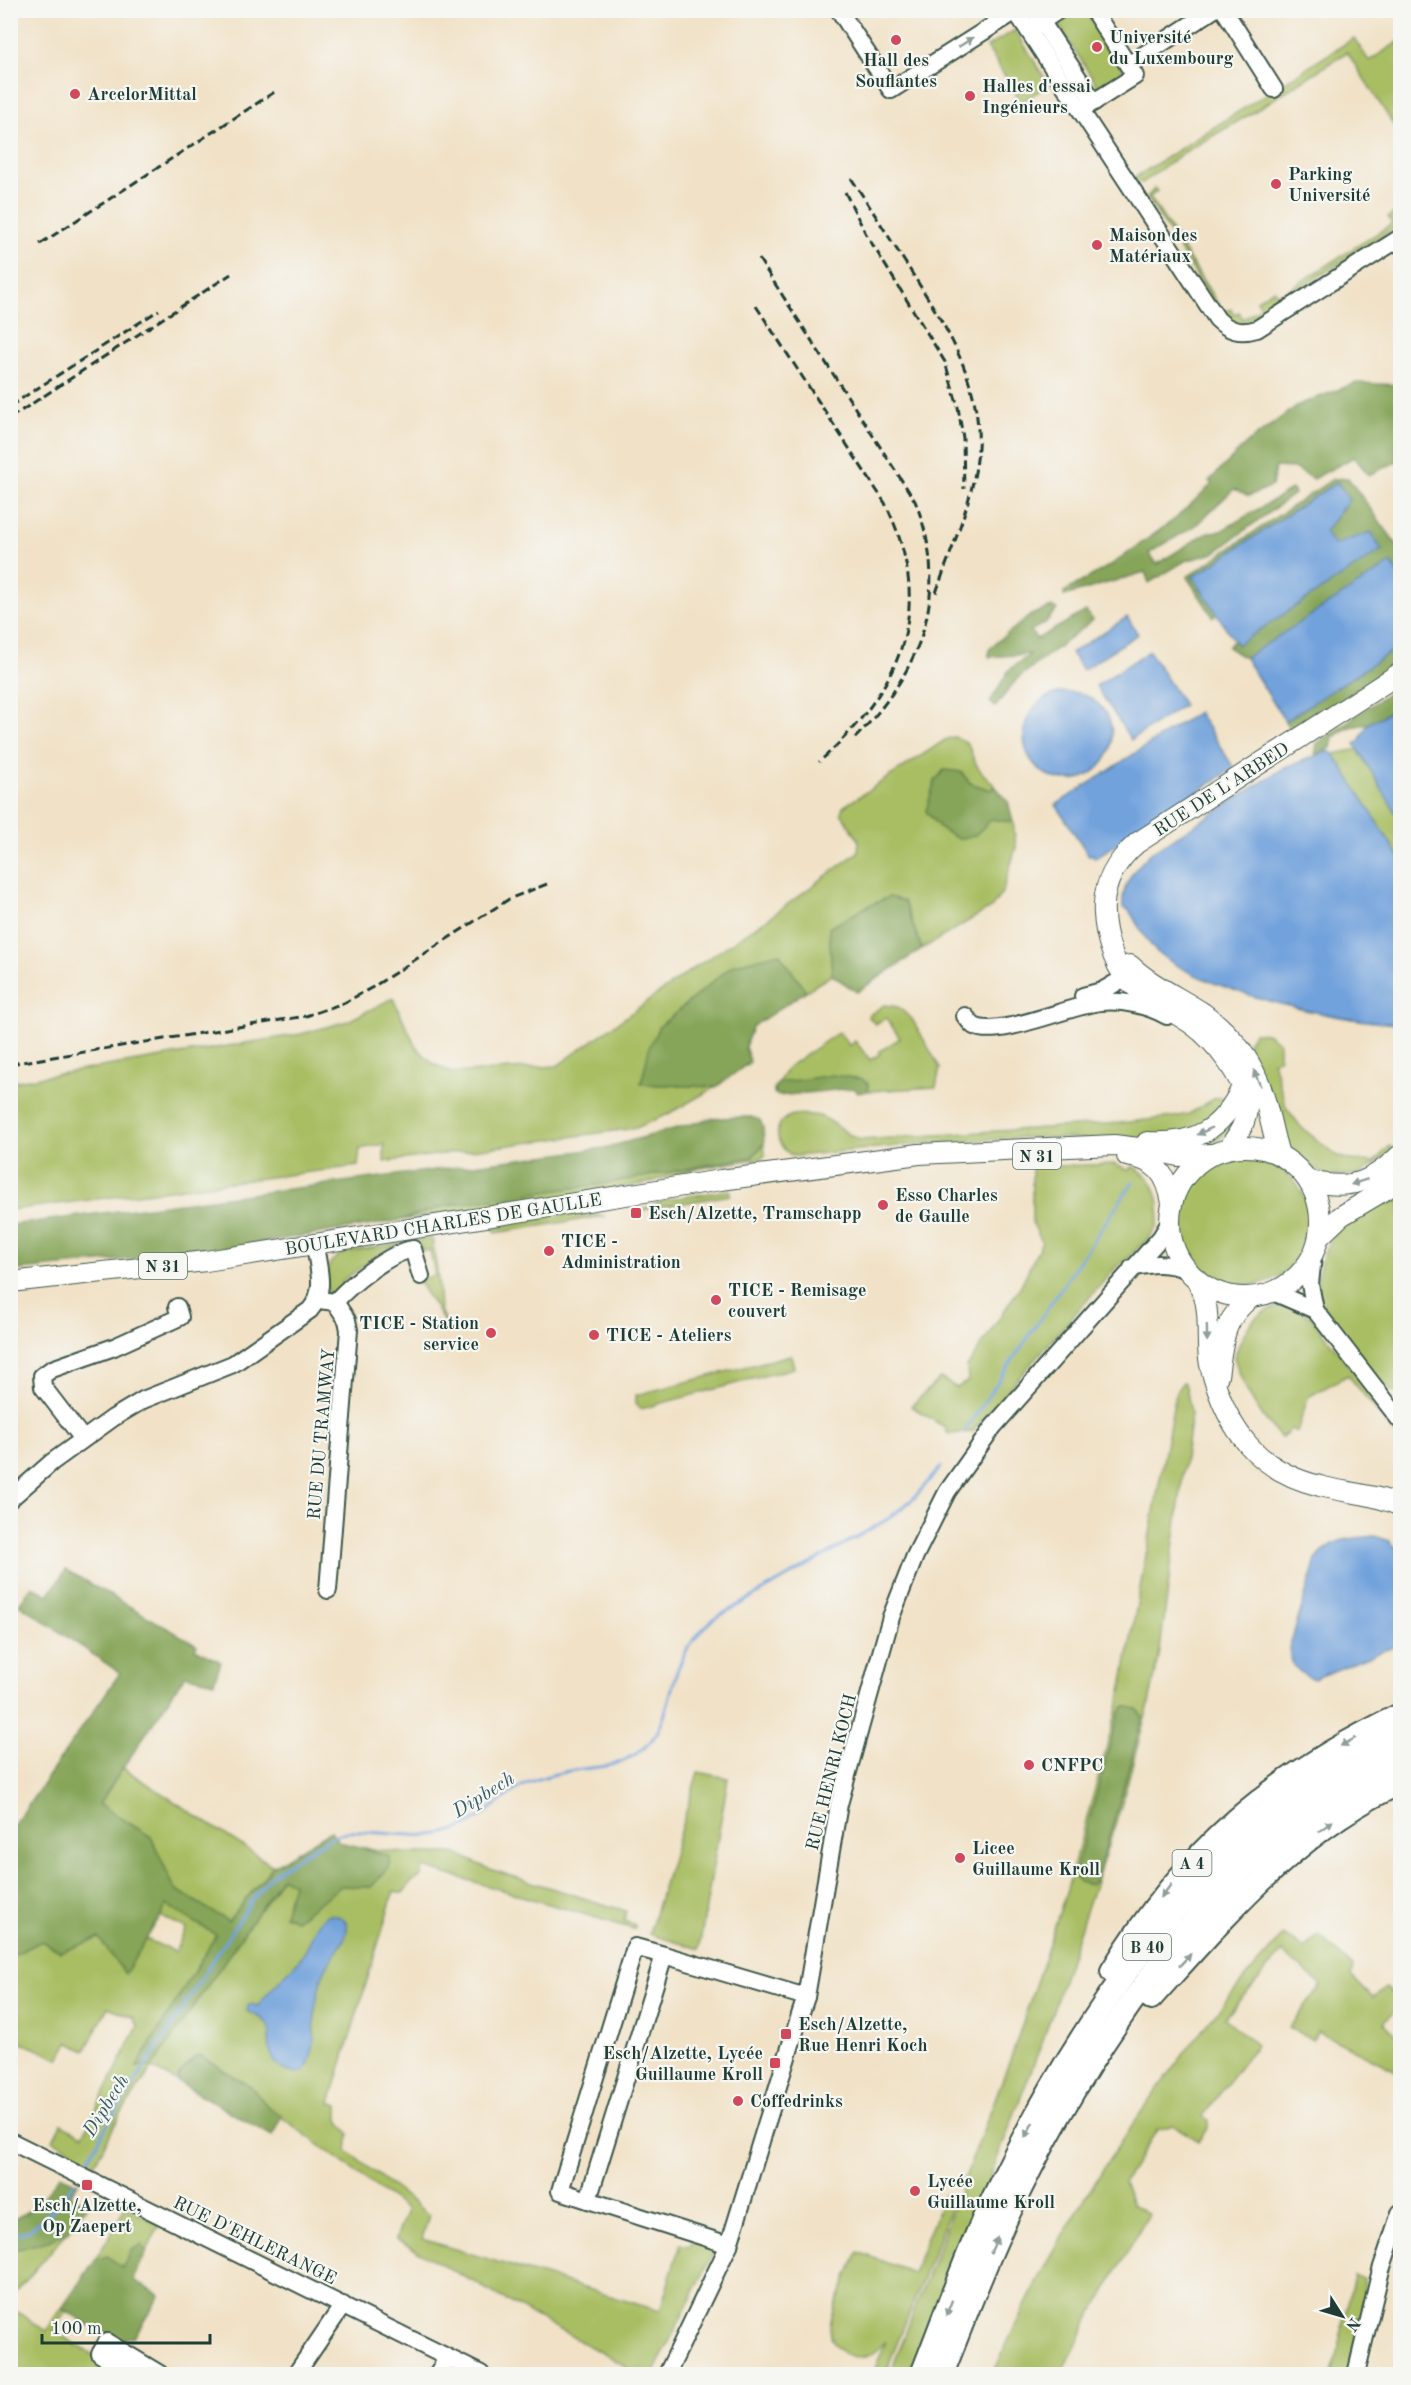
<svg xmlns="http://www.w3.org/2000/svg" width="1411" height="2385" font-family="'Old Standard TT',serif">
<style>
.green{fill:#a9be63;stroke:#647e4c;stroke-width:1.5;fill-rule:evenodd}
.forest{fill:#86a559;stroke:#527146;stroke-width:1.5}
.water{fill:#72a2dc;stroke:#487088;stroke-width:1.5}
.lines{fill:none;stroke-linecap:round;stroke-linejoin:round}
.stream{stroke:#72a2dc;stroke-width:3}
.minor-casing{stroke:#3e564a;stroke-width:20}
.major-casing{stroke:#3e564a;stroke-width:22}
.highway-casing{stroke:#3e564a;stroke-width:26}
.minor{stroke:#fff;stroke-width:16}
.major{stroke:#fff;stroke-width:20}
.highway{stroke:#fff;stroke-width:22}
.rail{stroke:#1f3d34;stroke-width:3;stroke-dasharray:9 4.5;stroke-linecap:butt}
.oneway{fill:#8f9e9a}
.poi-dot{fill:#d1495b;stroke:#f6f6f2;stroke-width:2}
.labels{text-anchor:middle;stroke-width:4.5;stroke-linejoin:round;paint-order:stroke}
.shield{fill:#f6f6f2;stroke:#60746d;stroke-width:1.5}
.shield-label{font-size:16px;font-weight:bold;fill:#1f3d34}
.poi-label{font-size:18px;font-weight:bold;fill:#1f3d34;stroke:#f6f6f2;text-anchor:start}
.street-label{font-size:18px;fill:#1f3d34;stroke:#f6f6f2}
.water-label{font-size:20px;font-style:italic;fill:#385b66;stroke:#f6f6f2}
</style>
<rect width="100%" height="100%" fill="#f6f6f2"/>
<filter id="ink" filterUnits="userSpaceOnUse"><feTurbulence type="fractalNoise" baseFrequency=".0167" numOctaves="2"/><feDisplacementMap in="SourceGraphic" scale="12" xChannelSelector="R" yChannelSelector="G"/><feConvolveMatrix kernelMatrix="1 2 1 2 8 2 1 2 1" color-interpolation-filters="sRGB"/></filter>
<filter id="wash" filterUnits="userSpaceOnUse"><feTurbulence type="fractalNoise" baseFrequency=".008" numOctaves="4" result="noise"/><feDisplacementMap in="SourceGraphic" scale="24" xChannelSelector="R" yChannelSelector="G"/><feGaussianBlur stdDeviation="1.35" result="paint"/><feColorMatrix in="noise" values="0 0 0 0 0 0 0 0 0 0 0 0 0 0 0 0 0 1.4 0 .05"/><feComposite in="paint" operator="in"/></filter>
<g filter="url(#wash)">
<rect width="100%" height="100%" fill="#f1e2c7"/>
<g class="green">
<path d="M1066,11H1086L1128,76L1102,93L1054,18Z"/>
<path d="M1015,30L1049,85L1021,102L987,47Z"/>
<path d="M1354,38L1369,61L1400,41V135L1347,52L1252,113L1185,152L1142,183L1131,180Z"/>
<path d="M1155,188L1157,191L1150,197L1223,312L1231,309L1234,314L1239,312L1243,319L1261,307L1257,300L1274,289L1279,296L1392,224L1388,217L1400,209V225L1245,323L1236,324L1221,315L1147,197Z"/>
<path d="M953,737C974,742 967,748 976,764C980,772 989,779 995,786L991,790L970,783L961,772L944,770L935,781L926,811L942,830L975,835L991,819L1013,822L1016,847L1003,891L992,907L922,949L913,928L868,906L830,928L832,975L806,991L779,954L733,965L659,1027L641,1084L716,1087L668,1114L636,1128L384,1162V1144L360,1149L358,1166L11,1210V1082L301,1034L348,1021L393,998L416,1047L434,1064L452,1073L557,1066L697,966L769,918L858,852L859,840L841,813L843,807L945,740Z"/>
<path d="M1358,749L1400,820V858L1334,754Z"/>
<path d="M884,1005L898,1007L912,1019L940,1068L936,1087L871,1091H868V1084L804,1081L778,1083L788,1067L839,1032L850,1046L855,1041L870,1060L880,1054L879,1052L900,1038L886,1018L875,1024L868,1016Z"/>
<path d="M1254,1033H1267L1279,1042V1058L1273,1061L1286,1107L1301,1127L1337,1156L1350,1160L1374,1162L1390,1146L1394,1150L1359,1175L1328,1176L1319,1172L1284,1146L1247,1043Z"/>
<path d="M1215,1098H1224L1234,1103L1236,1119L1230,1130L1219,1140L1202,1149L1087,1139L1029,1137L918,1144L796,1156C779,1153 769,1126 788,1117C794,1114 805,1114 811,1115C831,1115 843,1135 861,1140L1119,1123L1174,1117L1189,1114Z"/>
<path d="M764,1144L765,1155L762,1158L696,1169L643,1184L397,1221L449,1205L609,1183L752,1157Z"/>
<circle cx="1246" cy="1222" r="63"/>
<path d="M1115,1164L1129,1170L1132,1166C1155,1177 1163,1199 1157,1225C1154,1235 1143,1243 1136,1250C1131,1256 1126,1261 1118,1265L991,1409L973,1432L950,1434L946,1432V1428L911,1406L940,1378L957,1388L968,1381L967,1367L1020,1287L1042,1242L1032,1222V1167Z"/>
<path d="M1400,1188V1394L1385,1388L1322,1306C1309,1279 1326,1238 1348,1218C1362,1206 1384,1198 1400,1188Z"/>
<path d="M730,1190V1195L642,1210L664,1200Z"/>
<path d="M569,1214L605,1216L495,1233L494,1227Z"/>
<path d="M432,1238L438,1277L440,1310L447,1326L417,1279L435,1276L430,1250L422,1251L421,1247L396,1253L391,1247L342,1281L345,1287L330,1295L327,1292C326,1271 324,1262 346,1252Z"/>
<path d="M1288,1305L1310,1316L1400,1431V1440L1348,1375L1308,1397L1297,1432L1291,1429L1281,1438C1256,1410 1245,1393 1234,1357C1246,1328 1254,1308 1288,1305Z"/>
<path d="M791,1355L794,1368L640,1409L636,1403V1395Z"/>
<path d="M1183,1382L1186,1386L1191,1413L1159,1657L1148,1708L1119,1813L1044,2037L914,2374H890L1013,2052L1067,1889L1119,1703L1176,1391ZM1138,1710L1143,1717L1117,1810L1096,1880Z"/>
<path d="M123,1768L273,1866L228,1922L175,1889L151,1837L99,1804Z"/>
<path d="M698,1772L728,1778L699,1949L649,1934Z"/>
<path d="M364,1848L406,1853H455L489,1869L626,1911L624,1921L635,1925L634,1929L423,1867L421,1877L411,1882L403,1893L394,1891L330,2103L338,2106V2119L349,2134L347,2151L429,2215L422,2239L660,2311L680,2244L690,2246L692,2241L715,2250L653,2374H624L627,2367L396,2239L407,2210L269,2108L251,2087L195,2057L178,2076V2082L152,2068L120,2115L93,2167L70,2156L72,2150L53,2140L61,2124L83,2135L138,2026L133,2017L108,2007L85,2051L68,2042L59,2059L11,2038V1956L42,1941L61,1952L99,1938L125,1974L146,1939L175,1952L186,1928L160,1916L167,1905L217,1935L137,2066L152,2067L283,1876L293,1884L296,1920L341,1886L371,1887L389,1867L390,1858Z"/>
<path d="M1283,1935L1304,1948L1319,1935L1353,1967L1351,1976L1373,1998L1386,1988L1400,1999V2005L1384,2023L1400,2038V2073L1317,2031L1313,2040L1289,2028L1321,1985L1282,1952L1225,2018L1256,2045L1203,2116L1209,2120L1208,2127L1199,2141L1173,2125L1157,2130L1124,2182L1132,2204L1149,2214L1084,2328L1062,2374H993C1064,2213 1164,2066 1283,1935Z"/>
<path d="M944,2195L954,2200L885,2374H873L886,2341C878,2351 869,2359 855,2357C840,2355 829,2342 830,2327C831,2311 851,2269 858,2252L913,2273Z"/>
<path d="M125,2207L160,2224L147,2251L141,2245L122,2268L108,2256L95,2260L111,2234Z"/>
<path d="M69,2230L11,2298V2251L50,2240Z"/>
<path d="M1354,2276L1364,2278L1365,2302L1348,2374H1332Z"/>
<path d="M10,2307L46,2331L62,2308L66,2312L54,2331L123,2374H11Z"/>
</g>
<g class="forest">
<path d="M1356,383L1400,385V460L1369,475L1354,457L1313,479L1294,468L1275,467L1272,486L1249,496L1234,489L1195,526L1149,553L1157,564L1208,532L1221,531L1292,489L1295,493L1214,553L1185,561L1149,583L1145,572L1064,596V592L1114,563L1175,519L1212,484L1209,481L1247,443L1298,405Z"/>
<path d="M1348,478L1400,549V577L1391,564L1245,658L1228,647L1234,640L1237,645L1334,545L1325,532L1349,499L1337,482L1193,577L1217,614L1213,617L1187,577L1333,479Z"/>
<path d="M1052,607L1057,609L1045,623L1030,631L1037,639L1086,611L1093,620L1017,679L995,707L990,702L1009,670L1030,654L989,657V650L993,645L1031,615Z"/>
<path d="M1400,646V663L1293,735L1285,721Z"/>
<path d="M1400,685V706L1368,724L1349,727L1333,737L1331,748L1315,755L1317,743Z"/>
<path d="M944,770L961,772L970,783L990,790L995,786L1008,801L1013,822L992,819L975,835L958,839L942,830L926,811L935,781Z"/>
<path d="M889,897L904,901L922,949L857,992L832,975L829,928L868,906Z"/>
<path d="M779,953L806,991L752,1027L745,1047L750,1062L716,1087L641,1084L650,1045L659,1027L733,965Z"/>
<path d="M833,1075L862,1079L868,1084V1091L858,1093L854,1088L778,1096L774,1093V1089L778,1083Z"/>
<path d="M751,1117L760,1120L763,1127L764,1144L752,1157L609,1183L449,1205L397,1221L209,1251L11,1271V1225L605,1148L713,1118Z"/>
<path d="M66,1570L197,1645L195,1649L221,1662L214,1682L185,1675L99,1804L151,1837L175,1889L228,1921L273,1866L331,1831L339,1842L364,1848L390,1857L389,1867L371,1887L341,1886L296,1920L284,1915L293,1884L282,1877L152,2067L137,2066L216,1935L167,1905L125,1974L99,1938L61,1952L42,1941L11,1956V1830L120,1673L19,1604L32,1586L48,1595Z"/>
<path d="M1125,1706L1138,1710L1143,1717L1117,1810L1096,1880L1090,1885L1079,1882L1074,1876L1119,1713Z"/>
<path d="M201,2056L251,2087L269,2108L282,2115L272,2136L178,2082V2076L195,2057Z"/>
<path d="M60,2175L78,2183L70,2195L87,2205L69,2230L51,2240L11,2251V2220C32,2213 48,2193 60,2175Z"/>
<path d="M142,2245L147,2251L133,2280L160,2295L134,2337L116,2342L62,2308L95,2260L108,2256L122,2268L132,2250Z"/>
</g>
<g class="water">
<path d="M1337,482L1349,499L1325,532L1334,545L1371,532L1382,550L1237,645L1193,577Z"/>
<path d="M1391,563L1400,577V646L1285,721L1245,658Z"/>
<path d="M1127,617L1138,634L1083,670L1071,653Z"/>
<path d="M1149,651L1184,705L1131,740L1096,686Z"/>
<circle cx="1068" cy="736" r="44"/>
<path d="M1400,706V820L1355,744L1359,741L1368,724Z"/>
<path d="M1198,712L1234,768L1095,858L1092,854L1089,856L1056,805Z"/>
<path d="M1328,751L1334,754L1400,858V1024C1338,1022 1205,992 1157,952C1146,942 1137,923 1129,910L1123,908C1121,883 1135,868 1152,852L1284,768Z"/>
<path d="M1374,1536L1390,1541L1400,1552V1644L1314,1679C1298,1674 1291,1665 1289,1649L1316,1560C1334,1537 1347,1539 1374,1536Z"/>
<path d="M329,1914C338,1915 348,1918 347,1930C345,1946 328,1959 323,1975C319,1986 316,2000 315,2012C314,2033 316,2052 305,2071C284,2078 269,2062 269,2040C269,2035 271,2031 269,2026C265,2019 254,2014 247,2011L249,2004L258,2006C271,1986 291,1973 304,1953C313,1939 313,1923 329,1914Z"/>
</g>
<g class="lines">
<g class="stream">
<path d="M964,1432L1133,1182"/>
<path d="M86,2164L108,2124L252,1900C258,1893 263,1885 269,1878C280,1868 333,1833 347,1832C383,1830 420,1842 456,1830C482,1821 499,1798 524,1785C539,1777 559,1773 576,1770C593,1767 609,1768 625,1760C670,1739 664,1704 679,1666C687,1646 698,1632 714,1619L888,1519L913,1499L941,1467"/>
<path d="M10,2235L29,2231L54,2209L75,2182"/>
</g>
</g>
</g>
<g filter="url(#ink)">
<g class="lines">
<g class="minor-casing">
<g id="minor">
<path d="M839,10L891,90L1016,11"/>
<path d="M1015,10L1217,319C1229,331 1240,334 1257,329L1400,238"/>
<path d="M1034,10L1094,102"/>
<path d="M1093,10L1128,65"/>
<path d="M1224,10L1274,89"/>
<path d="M1032,28L1059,10"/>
<path d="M1081,110L1135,76L1128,65L1213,10"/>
<path d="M1083,996L1102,991L1126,977L1137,978"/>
<path d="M965,1016C968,1019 971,1024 974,1026C997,1039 1072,1005 1100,1002C1123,1000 1148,1005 1167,1016"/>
<path d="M1313,1256L1310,1284L1315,1310L1400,1420"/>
<path d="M1132,1268C1153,1263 1167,1262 1187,1270"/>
<path d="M1273,1292L1315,1310"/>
<path d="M319,1300L335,1302L347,1320L349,1330L328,1590"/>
<path d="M335,1302C351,1284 389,1253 413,1249L421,1276"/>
<path d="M83,1439L43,1387L42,1376L52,1369L114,1347L180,1317L177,1307"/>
<path d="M10,1499L52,1462L113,1418L143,1400L233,1364L310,1310C327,1290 318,1269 315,1245"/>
<path d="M10,2141L481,2374"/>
<path d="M588,2200L560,2191L635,1947L664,1955"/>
<path d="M729,2245L588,2200L664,1955L806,1997"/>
<path d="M134,2374L100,2354L107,2342L160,2374"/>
<path d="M296,2374L343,2305"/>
<path d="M437,2374L448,2358"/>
<path d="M667,2374L729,2245L800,2015L806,1997L839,1804L891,1617L915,1556L947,1492L993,1427L1161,1237L1169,1224"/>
<path d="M1356,2374L1381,2270L1400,2213"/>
</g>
</g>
<g class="major-casing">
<g id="major">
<path d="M1130,965C1151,985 1179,997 1203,1013C1231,1033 1255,1063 1264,1097C1270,1116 1273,1135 1279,1154"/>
<path d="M1147,1142C1195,1145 1222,1130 1242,1087"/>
<circle cx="1245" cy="1222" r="75"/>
<path d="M1229,1148C1237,1136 1247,1122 1247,1107C1246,1080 1214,1040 1193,1025C1171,1010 1145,998 1126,978C1113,963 1105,934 1104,914C1102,885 1116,861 1137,843L1400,673"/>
<path d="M1127,1156C1157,1160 1167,1175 1172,1203"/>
<path d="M1309,1181C1351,1190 1369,1184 1400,1155"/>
<path d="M1320,1236L1341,1216L1400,1181"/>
<path d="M1197,1279C1200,1288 1205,1296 1206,1305C1210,1326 1205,1348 1211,1369C1227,1429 1257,1471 1320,1486C1346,1493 1376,1494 1400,1506"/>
<path d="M10,1282L206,1261L721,1180L919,1154L1114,1145L1147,1149L1178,1156L1211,1154"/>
<path d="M1218,1376C1223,1342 1222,1319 1252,1297"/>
</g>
</g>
<g class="highway-casing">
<g id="highway">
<path d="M1112,1971C1186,1849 1273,1776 1400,1715"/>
<path d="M1151,1998C1225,1917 1298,1829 1400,1783"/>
<path d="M922,2374C946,2313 968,2249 997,2190C1059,2063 1147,1922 1255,1830C1299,1793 1348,1763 1400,1739"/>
<path d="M942,2374C963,2322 982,2270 1006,2219C1046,2133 1095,2050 1152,1974C1193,1919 1238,1868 1292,1826C1325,1800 1362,1779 1400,1761"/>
</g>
</g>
<use href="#minor" class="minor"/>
<use href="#major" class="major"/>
<use href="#highway" class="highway"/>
<g class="rail">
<path d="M851,178C871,208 890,239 910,270C945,325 982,381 978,449C975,496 951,549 936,593"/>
<path d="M845,192L866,234L945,362L958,407L963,438L964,489"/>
<path d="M40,244L276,91"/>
<path d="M759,259L915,501C952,594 921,671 854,739"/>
<path d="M756,306L885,503C937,609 901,688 819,762"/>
<path d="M10,406L159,310"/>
<path d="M10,418L231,274"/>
<path d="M10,1064L306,1016L344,1003L373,987L509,899L547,884"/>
</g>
</g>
<defs><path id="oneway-solid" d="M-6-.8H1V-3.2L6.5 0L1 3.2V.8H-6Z" transform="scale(1.5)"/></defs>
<g class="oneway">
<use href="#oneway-solid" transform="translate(966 42) rotate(-33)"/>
<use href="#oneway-solid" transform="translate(1257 1078) rotate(-113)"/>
<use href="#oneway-solid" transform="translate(1205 1131) rotate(154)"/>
<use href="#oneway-solid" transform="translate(1359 1182) rotate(162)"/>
<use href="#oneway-solid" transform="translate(1207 1333) rotate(89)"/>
<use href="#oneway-solid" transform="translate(1348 1742) rotate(152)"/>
<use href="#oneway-solid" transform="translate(1326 1826) rotate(-37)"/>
<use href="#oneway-solid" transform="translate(1166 1891) rotate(127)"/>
<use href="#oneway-solid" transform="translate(1185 1960) rotate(-47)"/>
<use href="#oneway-solid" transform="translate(1029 2130) rotate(118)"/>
<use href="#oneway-solid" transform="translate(994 2245) rotate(-66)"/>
<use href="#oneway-solid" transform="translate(949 2308) rotate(111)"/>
</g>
</g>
<g class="poi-dot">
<circle cx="896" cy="40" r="6"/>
<circle cx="1097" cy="47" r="6"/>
<circle cx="75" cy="94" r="6"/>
<circle cx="970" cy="96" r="6"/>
<circle cx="1276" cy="184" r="6"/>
<circle cx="1097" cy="245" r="6"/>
<circle cx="883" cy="1205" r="6"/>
<rect x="630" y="1207" width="12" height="12" rx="3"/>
<circle cx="549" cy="1251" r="6"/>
<circle cx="716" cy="1300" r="6"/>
<circle cx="491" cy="1333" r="6"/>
<circle cx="594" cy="1335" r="6"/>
<circle cx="1029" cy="1765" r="6"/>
<circle cx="960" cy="1858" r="6"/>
<rect x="780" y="2028" width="12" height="12" rx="3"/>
<rect x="769" y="2057" width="12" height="12" rx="3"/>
<circle cx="738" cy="2101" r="6"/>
<rect x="81" y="2179" width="12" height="12" rx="3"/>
<circle cx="915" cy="2191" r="6"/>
</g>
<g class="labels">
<g class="shield">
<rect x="1013" y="1143" width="48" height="26" rx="4.5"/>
<rect x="139" y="1253" width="48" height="26" rx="4.5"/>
<rect x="1172.5" y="1850" width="39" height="26" rx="4.5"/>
<rect x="1123" y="1934" width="48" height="26" rx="4.5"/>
</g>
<g class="shield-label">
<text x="1037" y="1162">N 31</text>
<text x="163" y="1272">N 31</text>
<text x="1192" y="1869">A 4</text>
<text x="1147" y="1953">B 40</text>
</g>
<g class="poi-label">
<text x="1109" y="43">Université<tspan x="1109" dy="21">du Luxembourg</tspan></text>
<text x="896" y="66" text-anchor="middle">Hall des<tspan x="896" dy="21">Souflantes</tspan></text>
<text x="982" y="92">Halles d'essai<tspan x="982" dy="21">Ingénieurs</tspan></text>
<text x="87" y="100">ArcelorMittal</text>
<text x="1288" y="180">Parking<tspan x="1288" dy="21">Université</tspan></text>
<text x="1109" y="241">Maison des<tspan x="1109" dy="21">Matériaux</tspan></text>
<text x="895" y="1201">Esso Charles<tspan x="895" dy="21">de Gaulle</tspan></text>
<text x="648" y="1219">Esch/Alzette, Tramschapp</text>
<text x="561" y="1247">TICE -<tspan x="561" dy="21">Administration</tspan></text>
<text x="728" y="1296">TICE - Remisage<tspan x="728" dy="21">couvert</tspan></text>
<text x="479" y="1329" text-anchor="end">TICE - Station<tspan x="479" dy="21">service</tspan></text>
<text x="606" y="1341">TICE - Ateliers</text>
<text x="1041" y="1771">CNFPC</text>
<text x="972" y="1854">Licee<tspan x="972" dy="21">Guillaume Kroll</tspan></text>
<text x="798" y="2030">Esch/Alzette,<tspan x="798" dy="21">Rue Henri Koch</tspan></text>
<text x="763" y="2059" text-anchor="end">Esch/Alzette, Lycée<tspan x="763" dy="21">Guillaume Kroll</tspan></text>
<text x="750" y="2107">Coffedrinks</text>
<text x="927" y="2187">Lycée<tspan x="927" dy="21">Guillaume Kroll</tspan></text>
<text x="87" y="2211" text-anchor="middle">Esch/Alzette,<tspan x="87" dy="21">Op Zaepert</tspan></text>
</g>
<g class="street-label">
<text transform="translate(1221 789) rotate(-33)" y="6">RUE DE L'ARBED</text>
<text transform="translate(443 1224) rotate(-9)" y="6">BOULEVARD CHARLES DE GAULLE</text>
<text transform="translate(321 1434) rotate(-85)" y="6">RUE DU TRAMWAY</text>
<text transform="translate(831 1772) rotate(-76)" y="6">RUE HENRI KOCH</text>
<text transform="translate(255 2240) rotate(26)" y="6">RUE D'EHLERANGE</text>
</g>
<g class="water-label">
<text transform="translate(483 1794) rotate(-32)" y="7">Dipbech</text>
<text transform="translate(105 2105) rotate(-58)" y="7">Dipbech</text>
</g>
</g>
<rect width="1411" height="2385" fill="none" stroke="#f6f6f2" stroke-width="36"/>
<g transform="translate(1342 2316) rotate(127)" stroke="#f6f6f2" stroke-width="4.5" paint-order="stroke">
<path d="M0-4.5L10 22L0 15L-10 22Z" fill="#1f3d34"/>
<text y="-9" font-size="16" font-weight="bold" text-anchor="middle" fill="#1f3d34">N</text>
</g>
<path d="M42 2334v9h168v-9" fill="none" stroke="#1f3d34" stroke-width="3"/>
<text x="51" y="2334" font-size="18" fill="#1f3d34" stroke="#f6f6f2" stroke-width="4.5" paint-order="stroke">100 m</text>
</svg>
